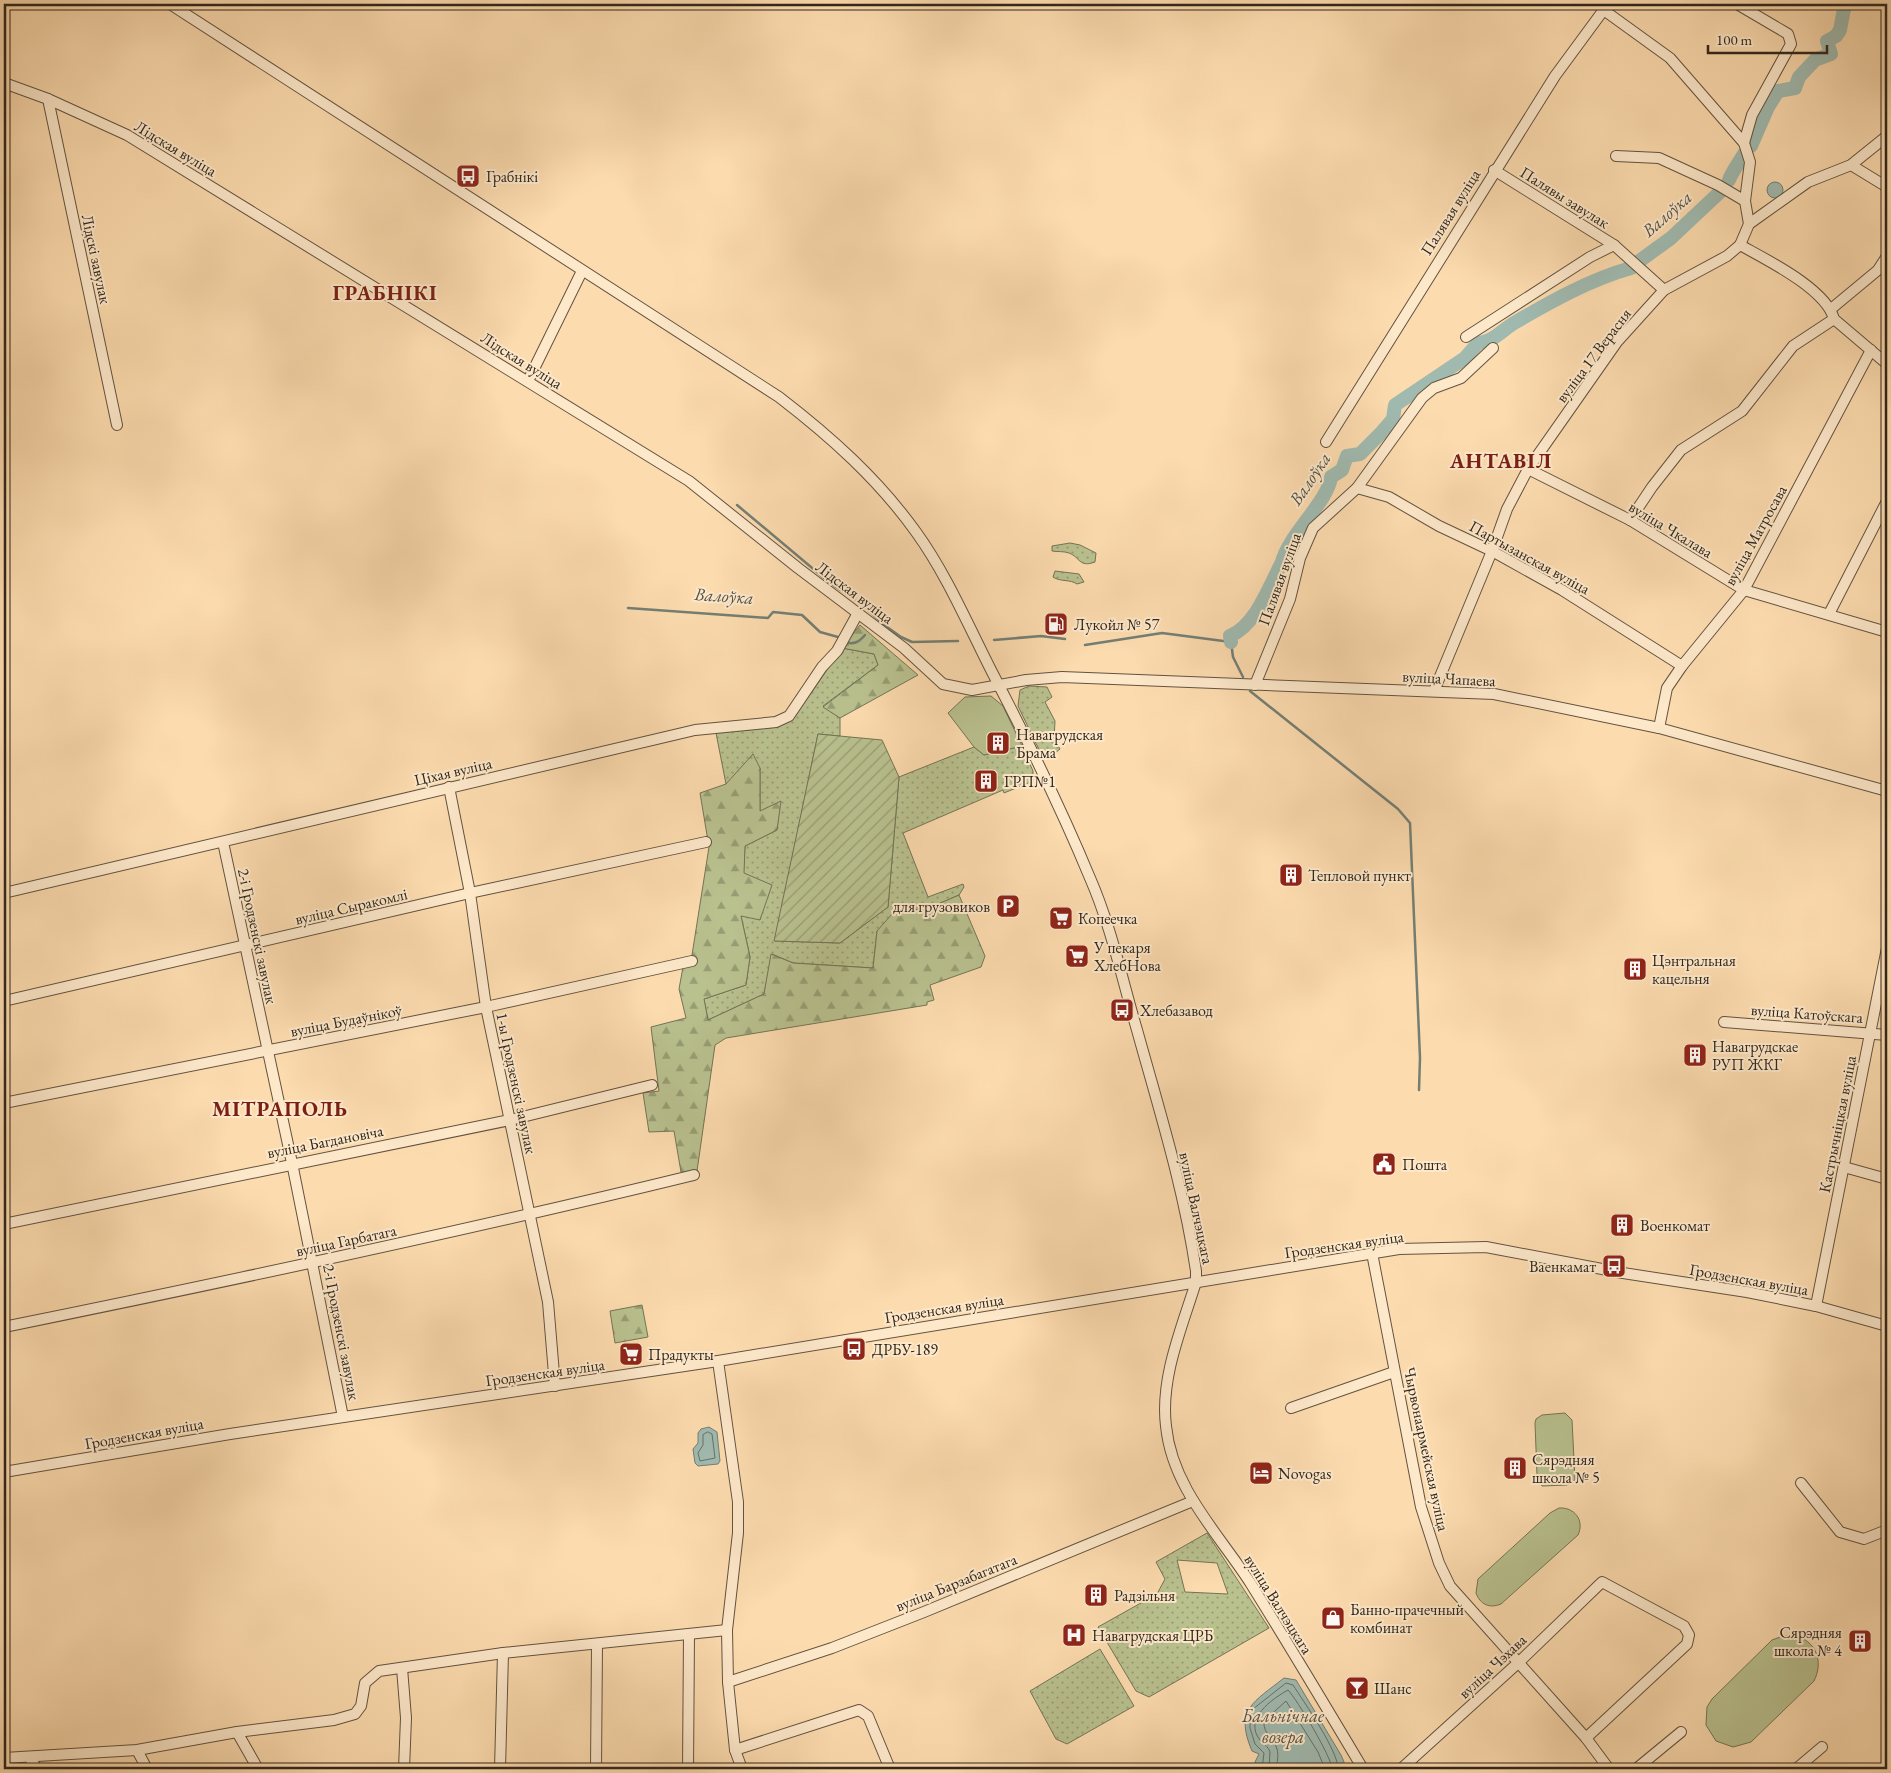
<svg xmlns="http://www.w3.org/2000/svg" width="1891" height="1773" font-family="'EB Garamond',serif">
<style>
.grass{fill:url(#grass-dots);stroke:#747456;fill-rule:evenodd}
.forest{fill:url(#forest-firs);stroke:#747456}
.park{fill:#b9c18f;stroke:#747456}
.garden{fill:url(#garden-furrows);stroke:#747456}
.water{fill:#a0bab0;stroke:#737f75}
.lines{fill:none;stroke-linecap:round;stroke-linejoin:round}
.shore{stroke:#687066;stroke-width:1}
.stream{stroke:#737f75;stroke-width:2.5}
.river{stroke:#a0bab0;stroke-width:14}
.minor-casing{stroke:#635340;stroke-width:12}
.minor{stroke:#fde8ca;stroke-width:10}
.labels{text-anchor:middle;stroke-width:4;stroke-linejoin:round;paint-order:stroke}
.street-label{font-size:16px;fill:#30261c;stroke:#fde8ca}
.poi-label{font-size:16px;fill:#30261c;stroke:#fde8ca;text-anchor:start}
.water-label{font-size:18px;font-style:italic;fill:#525248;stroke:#fde8ca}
.district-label{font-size:21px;font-weight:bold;letter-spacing:1px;fill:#7a1f14;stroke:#fde8ca}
</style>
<defs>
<pattern id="grass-dots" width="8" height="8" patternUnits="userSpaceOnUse" patternTransform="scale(1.25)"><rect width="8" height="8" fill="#b9c18f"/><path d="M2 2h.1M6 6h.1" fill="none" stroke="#979d74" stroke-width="1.8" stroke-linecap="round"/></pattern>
<pattern id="forest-firs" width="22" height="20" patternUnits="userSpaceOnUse" patternTransform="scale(1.25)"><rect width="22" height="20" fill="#b9c18f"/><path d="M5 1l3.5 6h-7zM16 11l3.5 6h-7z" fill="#979d74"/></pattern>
<pattern id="garden-furrows" width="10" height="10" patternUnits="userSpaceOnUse" patternTransform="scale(1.25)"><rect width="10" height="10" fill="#b9c18f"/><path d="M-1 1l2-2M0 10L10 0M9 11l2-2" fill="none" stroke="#979d74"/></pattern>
</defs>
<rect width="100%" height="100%" fill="#fcdbae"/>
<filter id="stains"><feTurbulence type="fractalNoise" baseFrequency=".004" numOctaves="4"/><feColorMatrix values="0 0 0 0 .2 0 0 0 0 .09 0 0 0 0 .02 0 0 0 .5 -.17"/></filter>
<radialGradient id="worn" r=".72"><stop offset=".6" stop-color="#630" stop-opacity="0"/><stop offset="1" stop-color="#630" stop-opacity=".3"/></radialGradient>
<g class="grass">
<path d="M1070,543L1080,545L1096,553L1095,562C1079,568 1080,557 1069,553C1064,551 1057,552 1052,551V546Z"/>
<path d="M1055,571L1079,574L1084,582L1077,584C1070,579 1060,582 1053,577Z"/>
<path d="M842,648L874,654L878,665L823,706L840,718V736L818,734L775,941L840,943L888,907L899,777L974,747L984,755L1022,746L1033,771V781L1004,793L1003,790L903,833L928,897L963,884L964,887L959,895L877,931L873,968L793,963L772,954L764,994L708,1020L704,999L746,985L750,957L741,916L745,846L777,830L780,802L760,812V768L726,784L716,733L778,727L794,718Z"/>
<path d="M1029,686L1047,687L1052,697L1045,702L1055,721L1054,739L1060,749L1048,759L1043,758L1018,706L1020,690Z"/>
<path d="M1207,1533L1269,1628L1149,1697L1136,1691L1098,1627L1157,1594L1165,1579L1156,1562ZM1177,1560L1217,1563L1228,1594L1185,1592Z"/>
<path d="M1100,1649L1134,1706L1067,1744L1056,1739L1030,1691Z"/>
</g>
<g class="forest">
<path d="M860,625L918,675L840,718L823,707L878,665L874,654L842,648Z"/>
<path d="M753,754L760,768V811L781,801L777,830L745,846L744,873L772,885L760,920L741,916L750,957L746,985L704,999L708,1020L764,994L771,954L793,963L873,968L877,931L900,905L922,911L959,895L985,956L981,967L930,985L934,1000L927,1002V1005L726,1038L715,1045L697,1171L681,1172L674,1131L649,1132L643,1093L659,1091L651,1027L686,1018L679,989L683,967L695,964L692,955L709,847L700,793L726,784Z"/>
<path d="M642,1305L648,1337L615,1343L610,1311Z"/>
</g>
<g class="park">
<path d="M991,696L1003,706L1022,746L984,755L974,747L948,713L965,697Z"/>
<path d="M1565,1413L1572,1420L1575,1480L1567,1485L1542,1486L1537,1475L1535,1423L1536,1419L1542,1415Z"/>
<path d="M1559,1508C1574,1507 1585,1520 1578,1535L1501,1604C1489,1609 1480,1604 1476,1593L1478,1579L1550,1513Z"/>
<path d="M1794,1635C1816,1641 1824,1661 1814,1681L1751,1742L1733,1747L1716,1741L1706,1725L1707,1707L1712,1699L1772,1640L1783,1636Z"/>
</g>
<path class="garden" d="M818,734L882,740L899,777L888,907L840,943L774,941Z"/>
<g class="water">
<circle cx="1775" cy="190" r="8"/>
<path d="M709,1427L717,1432L720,1461L718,1464L698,1466L695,1463L693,1449L698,1443V1433L701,1429Z"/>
<path d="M1284,1678L1296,1680L1341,1755L1344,1762L1343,1769L1257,1768L1255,1762L1259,1754L1252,1751C1234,1709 1254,1702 1284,1678Z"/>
</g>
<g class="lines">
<g class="shore">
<path d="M708,1432L712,1434L715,1458L700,1461L698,1453L703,1445V1435Z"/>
<path d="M1262,1769L1264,1753L1255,1744L1250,1728V1718L1253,1709L1286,1683L1293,1685C1304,1702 1339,1752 1338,1769"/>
<path d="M1269,1769L1270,1752C1268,1746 1264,1745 1260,1740C1243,1719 1272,1699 1288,1690C1296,1698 1333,1759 1332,1769"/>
<path d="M1276,1769C1277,1762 1279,1756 1277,1749C1274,1737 1263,1735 1264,1721L1286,1701L1318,1752L1325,1769"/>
</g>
<g class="stream">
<path d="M737,505L830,583L862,604L881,622"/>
<path d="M628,608L768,618L773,612L802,615L820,632L838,637"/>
<path d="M880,622L901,637L912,642L958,641"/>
<path d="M994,640L1041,636L1065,639"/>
<path d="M845,642C854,645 859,642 865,635"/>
<path d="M1085,645L1162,633L1231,642L1233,657L1243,677"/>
<path d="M1250,691L1398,809L1410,823L1420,1058L1419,1090"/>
</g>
<g class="river">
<path d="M1751,146L1768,107L1778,91L1795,88L1799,77L1815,60L1831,54L1827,41L1836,36L1840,30L1845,4"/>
<path d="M1729,180C1733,170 1739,163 1744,154"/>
<path d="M1638,262L1671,238L1720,192"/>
<path d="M1231,642L1230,636C1256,625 1269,587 1282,562C1288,536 1329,500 1331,477L1342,470L1347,456L1360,454L1381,433L1393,419L1395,405L1465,358L1478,343C1493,342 1501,331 1514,323C1550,302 1591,279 1631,268"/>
</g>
<g class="minor-casing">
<g id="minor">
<path d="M170,4L779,397C831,437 878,479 916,532C947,575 968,625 992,672C1027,739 1061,808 1090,878C1111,926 1122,979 1137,1030C1159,1109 1184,1189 1196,1271V1282C1182,1327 1160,1378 1166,1426C1172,1488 1219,1534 1251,1584C1289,1645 1326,1707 1363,1769"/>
<path d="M1737,4L1788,34L1791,44L1752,115L1744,143"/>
<path d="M1605,11L1670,58L1744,143L1750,162L1745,201L1749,224"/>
<path d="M4,83L48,99L127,135L689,481L798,568L904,648L943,684L972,690L1026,680L1062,677L1494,694L1659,728L1887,791"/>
<path d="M48,99L117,425"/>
<path d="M1616,156L1659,158L1718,185L1745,201"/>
<path d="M1851,165L1887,187"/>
<path d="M1494,170L1614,245L1664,290"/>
<path d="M1740,245C1767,260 1826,289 1834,319L1887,364"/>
<path d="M1831,309L1878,270L1887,256"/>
<path d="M1466,337L1590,257L1614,245"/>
<path d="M528,381L582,271"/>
<path d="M1326,442L1555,76L1608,4"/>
<path d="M1528,469L1630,520L1744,590L1887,632"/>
<path d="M1357,488L1389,497L1439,526L1492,551L1562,590L1682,666"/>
<path d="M1630,520L1652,487L1681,450L1742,411L1793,346L1834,319"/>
<path d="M1829,614L1887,501"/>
<path d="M1255,685L1290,599L1300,558L1313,528L1357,488L1422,398L1434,388L1461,378L1493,348"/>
<path d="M1434,691L1492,551L1507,509L1528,469L1617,342L1664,290L1727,256L1740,245L1749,224L1808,182L1851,165L1887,136"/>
<path d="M1659,728L1667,688L1682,666L1744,590L1871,350"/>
<path d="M449,787L470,893L486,1007L548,1302L555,1386"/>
<path d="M223,842L292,1163L343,1417"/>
<path d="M4,893L695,730L776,722L789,716L822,667L837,651L858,613"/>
<path d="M4,1001L470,893L706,842"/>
<path d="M1724,1022L1887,1035"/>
<path d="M4,1103L486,1007L692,961"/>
<path d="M1844,1167L1887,1179"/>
<path d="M4,1224L510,1120L652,1085"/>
<path d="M1372,1253L1421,1507L1439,1563L1450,1586L1586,1738L1609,1769"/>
<path d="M1816,1306L1887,948"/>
<path d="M4,1327C235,1280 465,1231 694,1175"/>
<path d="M718,1361L738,1502V1533L727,1630L728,1682L735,1750L742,1769"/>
<path d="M1291,1408L1394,1372"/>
<path d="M4,1472L230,1434L718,1361L1399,1249L1486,1247L1623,1273L1747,1292L1816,1306L1887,1326"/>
<path d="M1801,1483L1840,1532L1864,1539L1887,1530"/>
<path d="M402,1668L406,1718L404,1769"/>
<path d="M728,1682L832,1648L924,1612L1193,1501"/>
<path d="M237,1732L258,1769"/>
<path d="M137,1750L147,1769"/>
<path d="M735,1750L859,1710L868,1716L890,1769"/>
<path d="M4,1758L137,1750L237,1732L334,1720L355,1714L361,1706L365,1683L379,1671L503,1653L727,1630"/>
<path d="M30,1758L37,1769"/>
<path d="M500,1769L503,1653"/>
<path d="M596,1769L597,1644"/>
<path d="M688,1769L689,1634"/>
<path d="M1401,1769L1518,1663L1602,1582L1684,1626L1689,1635L1687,1644L1586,1738"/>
<path d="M1636,1769L1681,1732"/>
<path d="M1796,1769L1822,1747"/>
</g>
</g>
<use href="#minor" class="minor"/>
</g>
<defs>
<g id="bus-square" transform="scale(1.25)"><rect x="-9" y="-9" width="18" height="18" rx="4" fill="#8f2418" stroke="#fde8ca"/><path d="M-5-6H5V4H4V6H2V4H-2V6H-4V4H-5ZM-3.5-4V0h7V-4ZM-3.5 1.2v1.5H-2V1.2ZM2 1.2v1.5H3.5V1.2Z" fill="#fff"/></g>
<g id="fuel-square" transform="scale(1.25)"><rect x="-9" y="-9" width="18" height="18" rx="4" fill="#8f2418" stroke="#fde8ca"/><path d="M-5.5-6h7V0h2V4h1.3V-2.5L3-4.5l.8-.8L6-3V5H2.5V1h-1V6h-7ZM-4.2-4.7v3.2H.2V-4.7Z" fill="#fff"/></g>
<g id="building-square" transform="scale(1.25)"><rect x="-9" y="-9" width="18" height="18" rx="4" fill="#8f2418" stroke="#fde8ca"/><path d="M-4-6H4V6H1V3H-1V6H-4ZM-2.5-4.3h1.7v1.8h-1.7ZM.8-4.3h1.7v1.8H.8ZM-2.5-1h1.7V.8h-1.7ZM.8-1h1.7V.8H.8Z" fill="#fff"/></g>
<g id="parking-square" transform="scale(1.25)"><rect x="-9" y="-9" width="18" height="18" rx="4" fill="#8f2418" stroke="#fde8ca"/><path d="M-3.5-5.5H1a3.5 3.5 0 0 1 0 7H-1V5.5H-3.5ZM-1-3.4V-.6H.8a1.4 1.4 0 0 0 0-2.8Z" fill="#fff"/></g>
<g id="supermarket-square" transform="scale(1.25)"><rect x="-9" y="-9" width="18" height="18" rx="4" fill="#8f2418" stroke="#fde8ca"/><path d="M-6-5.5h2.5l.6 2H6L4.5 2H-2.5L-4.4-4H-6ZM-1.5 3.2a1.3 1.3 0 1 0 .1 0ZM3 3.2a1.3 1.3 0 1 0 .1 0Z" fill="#fff"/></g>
<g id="civic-square" transform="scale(1.25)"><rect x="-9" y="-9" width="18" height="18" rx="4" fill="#8f2418" stroke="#fde8ca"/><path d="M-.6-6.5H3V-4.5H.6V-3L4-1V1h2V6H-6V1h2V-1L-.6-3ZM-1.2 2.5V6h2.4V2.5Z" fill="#fff"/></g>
<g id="hotel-square" transform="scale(1.25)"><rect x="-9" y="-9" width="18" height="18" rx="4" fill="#8f2418" stroke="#fde8ca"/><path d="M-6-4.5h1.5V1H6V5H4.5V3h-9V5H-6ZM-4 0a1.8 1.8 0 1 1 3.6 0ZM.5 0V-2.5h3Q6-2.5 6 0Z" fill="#fff"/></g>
<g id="shop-square" transform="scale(1.25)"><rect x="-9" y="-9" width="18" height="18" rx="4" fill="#8f2418" stroke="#fde8ca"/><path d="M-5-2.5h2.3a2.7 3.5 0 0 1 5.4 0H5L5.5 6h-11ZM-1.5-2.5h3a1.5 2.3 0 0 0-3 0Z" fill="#fff"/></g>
<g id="hospital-square" transform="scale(1.25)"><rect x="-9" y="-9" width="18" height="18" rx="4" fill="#8f2418" stroke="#fde8ca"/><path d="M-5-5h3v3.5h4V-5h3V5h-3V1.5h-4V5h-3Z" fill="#fff"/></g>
<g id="bar-square" transform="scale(1.25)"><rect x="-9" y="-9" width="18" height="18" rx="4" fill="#8f2418" stroke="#fde8ca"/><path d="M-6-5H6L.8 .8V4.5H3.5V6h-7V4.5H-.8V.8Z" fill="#fff"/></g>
</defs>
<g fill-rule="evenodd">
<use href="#bus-square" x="468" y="176"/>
<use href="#fuel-square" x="1056" y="624"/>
<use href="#building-square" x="998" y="743"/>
<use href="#building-square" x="986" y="781"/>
<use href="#building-square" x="1291" y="875"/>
<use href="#parking-square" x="1008" y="906"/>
<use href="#supermarket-square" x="1061" y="918"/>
<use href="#supermarket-square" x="1077" y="956"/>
<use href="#building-square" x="1635" y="969"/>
<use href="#bus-square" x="1122" y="1010"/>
<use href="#building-square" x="1695" y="1055"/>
<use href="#civic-square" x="1384" y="1164"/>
<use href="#building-square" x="1622" y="1225"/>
<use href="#bus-square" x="1614" y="1266"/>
<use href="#bus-square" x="854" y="1349"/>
<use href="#supermarket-square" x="631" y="1354"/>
<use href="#building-square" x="1515" y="1468"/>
<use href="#hotel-square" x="1261" y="1473"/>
<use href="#building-square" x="1096" y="1595"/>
<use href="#shop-square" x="1333" y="1618"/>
<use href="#hospital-square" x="1074" y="1635"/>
<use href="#building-square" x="1860" y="1641"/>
<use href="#bar-square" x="1357" y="1688"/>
</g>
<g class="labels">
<g class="street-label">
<text transform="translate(176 148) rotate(31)" y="6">Лідская вуліца</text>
<text transform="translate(1565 197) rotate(32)" y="6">Палявы завулак</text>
<text transform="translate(1450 212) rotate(-58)" y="6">Палявая вуліца</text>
<text transform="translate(97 259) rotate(78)" y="6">Лідскі завулак</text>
<text transform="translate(1593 355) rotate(-53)" y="6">вуліца 17 Верасня</text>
<text transform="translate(522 360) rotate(32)" y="6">Лідская вуліца</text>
<text transform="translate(1671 529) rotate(31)" y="6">вуліца Чкалава</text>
<text transform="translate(1755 535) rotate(-61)" y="6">вуліца Матросава</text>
<text transform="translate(1530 557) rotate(29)" y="6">Партызанская вуліца</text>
<text transform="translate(1279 579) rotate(-70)" y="6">Палявая вуліца</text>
<text transform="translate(855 592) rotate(37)" y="6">Лідская вуліца</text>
<text transform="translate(1449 678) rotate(3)" y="6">вуліца Чапаева</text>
<text transform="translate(453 771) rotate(-13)" y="6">Ціхая вуліца</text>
<text transform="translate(351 906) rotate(-13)" y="6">вуліца Сыракомлі</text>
<text transform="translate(258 936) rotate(78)" y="6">2-і Гродзенскі завулак</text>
<text transform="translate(1807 1013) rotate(4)" y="6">вуліца Катоўскага</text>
<text transform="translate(346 1020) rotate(-11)" y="6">вуліца Будаўнікоў</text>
<text transform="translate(517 1083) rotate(78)" y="6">1-ы Гродзенскі завулак</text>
<text transform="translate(1837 1124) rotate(-79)" y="6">Кастрычніцкая вуліца</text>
<text transform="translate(325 1141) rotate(-11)" y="6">вуліца Багдановіча</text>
<text transform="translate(1197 1208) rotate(78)" y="6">вуліца Валчэцкага</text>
<text transform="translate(346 1240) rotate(-12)" y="6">вуліца Гарбатага</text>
<text transform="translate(1344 1244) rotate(-8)" y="6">Гродзенская вуліца</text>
<text transform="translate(1749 1279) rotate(10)" y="6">Гродзенская вуліца</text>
<text transform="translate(944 1308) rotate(-9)" y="6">Гродзенская вуліца</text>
<text transform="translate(342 1332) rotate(79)" y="6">2-і Гродзенскі завулак</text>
<text transform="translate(545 1372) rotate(-8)" y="6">Гродзенская вуліца</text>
<text transform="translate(144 1433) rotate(-10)" y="6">Гродзенская вуліца</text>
<text transform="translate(1427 1449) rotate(78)" y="6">Чырвонаармейская вуліца</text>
<text transform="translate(956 1582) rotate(-22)" y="6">вуліца Барзабагатага</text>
<text transform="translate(1279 1604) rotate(58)" y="6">вуліца Валчэцкага</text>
<text transform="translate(1492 1666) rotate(-43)" y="6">вуліца Чэхава</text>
</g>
<g class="poi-label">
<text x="486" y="182">Грабнікі</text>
<text x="1074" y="630">Лукойл № 57</text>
<text x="1016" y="740">Навагрудская<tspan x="1016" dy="18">Брама</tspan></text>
<text x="1004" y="787">ГРП№1</text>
<text x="1308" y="881">Тепловой пункт</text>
<text x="990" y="912" text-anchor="end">для грузовиков</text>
<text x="1078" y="924">Копеечка</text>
<text x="1094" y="953">У пекаря<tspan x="1094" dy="18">ХлебНова</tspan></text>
<text x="1652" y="966">Цэнтральная<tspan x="1652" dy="18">кацельня</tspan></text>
<text x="1140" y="1016">Хлебазавод</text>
<text x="1712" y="1052">Навагрудскае<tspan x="1712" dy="18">РУП ЖКГ</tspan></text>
<text x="1402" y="1170">Пошта</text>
<text x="1640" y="1231">Военкомат</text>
<text x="1596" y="1272" text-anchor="end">Ваенкамат</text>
<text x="872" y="1355">ДРБУ-189</text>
<text x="648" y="1360">Прадукты</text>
<text x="1532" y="1465">Сярэдняя<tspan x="1532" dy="18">школа № 5</tspan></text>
<text x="1278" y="1479">Novogas</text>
<text x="1114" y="1601">Радзільня</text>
<text x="1350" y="1615">Банно-прачечный<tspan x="1350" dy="18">комбинат</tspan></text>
<text x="1842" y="1638" text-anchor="end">Сярэдняя<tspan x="1842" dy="18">школа № 4</tspan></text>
<text x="1092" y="1641">Навагрудская ЦРБ</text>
<text x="1374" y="1694">Шанс</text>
</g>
<g class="water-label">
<text transform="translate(1667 214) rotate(-41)" y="6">Валоўка</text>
<text transform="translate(1310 479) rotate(-56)" y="6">Валоўка</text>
<text transform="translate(724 596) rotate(4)" y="6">Валоўка</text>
<text x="1283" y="1722">Бальнічнае<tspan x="1283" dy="21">возера</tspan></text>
</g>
<g class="district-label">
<text x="385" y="300">ГРАБНІКІ</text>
<text x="1501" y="468">АНТАВІЛ</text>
<text x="280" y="1116">МІТРАПОЛЬ</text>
</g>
</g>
<rect width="1891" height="1773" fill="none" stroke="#fcdbae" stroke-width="20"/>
<rect x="5" y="5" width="1881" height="1763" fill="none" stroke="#30261c" stroke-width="2.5"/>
<rect x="10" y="10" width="1871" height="1753" fill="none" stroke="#30261c"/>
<path d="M1708 45v8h119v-8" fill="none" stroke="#30261c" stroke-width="2.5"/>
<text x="1716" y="45" font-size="15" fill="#30261c" stroke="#fde8ca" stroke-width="4" paint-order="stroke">100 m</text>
<rect width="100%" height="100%" filter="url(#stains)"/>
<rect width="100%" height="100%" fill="url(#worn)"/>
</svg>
